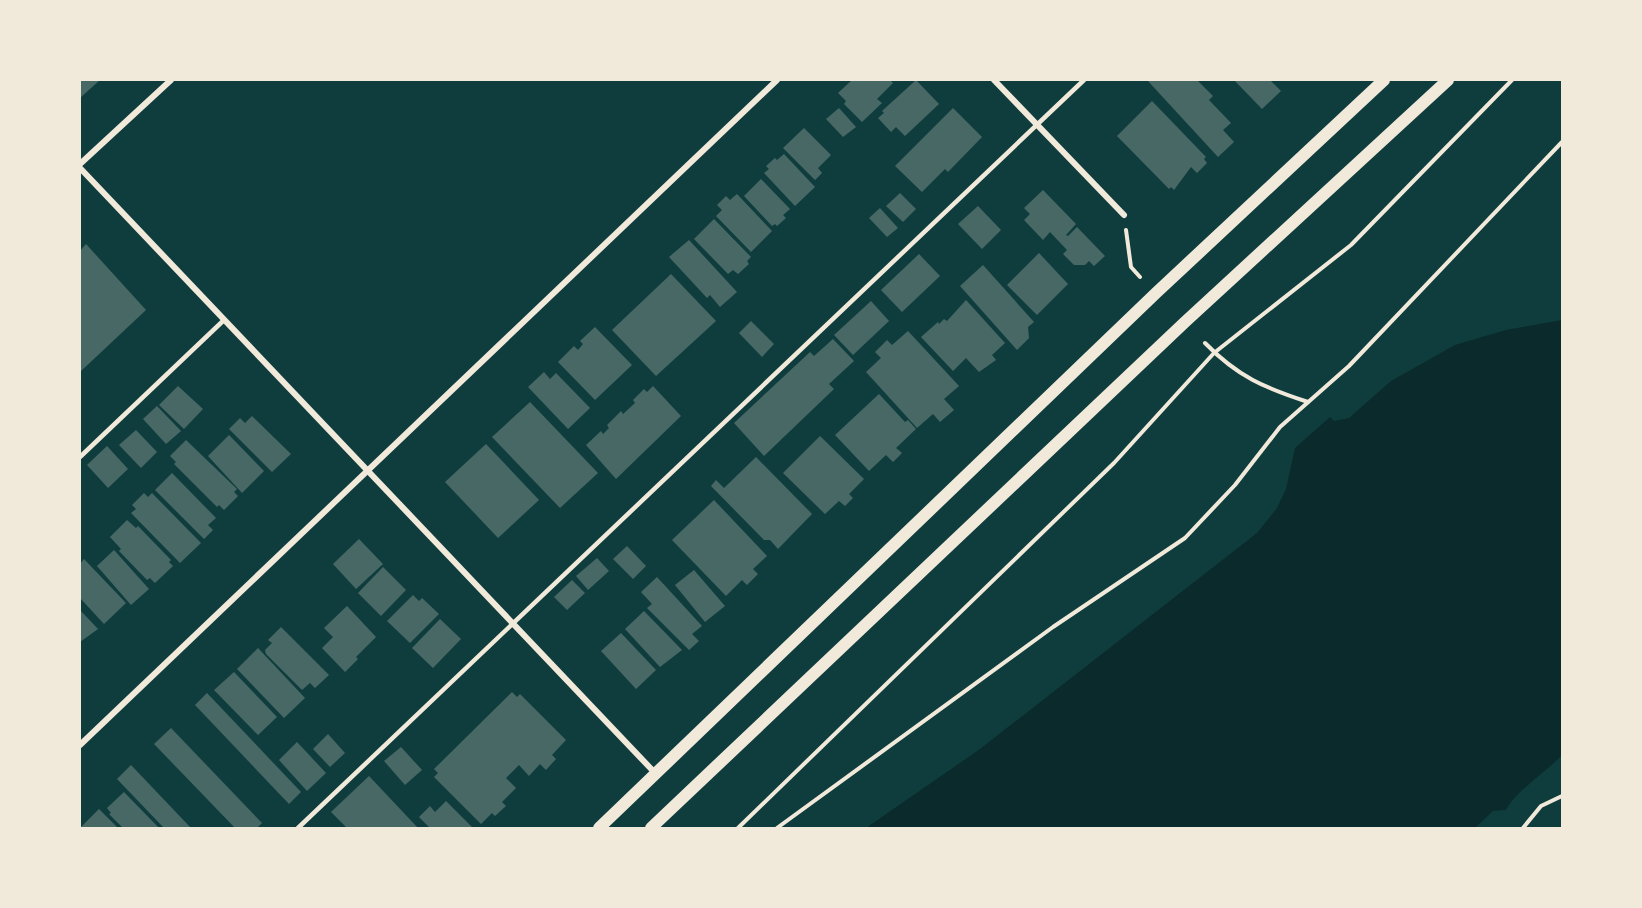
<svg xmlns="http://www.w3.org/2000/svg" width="1642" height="908" font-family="Rubik,sans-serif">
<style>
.water{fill:#0a2a2b}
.building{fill:#486865}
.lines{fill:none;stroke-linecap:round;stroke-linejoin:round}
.path{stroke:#f1e9da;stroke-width:4}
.service{stroke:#f1e9da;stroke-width:4.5}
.minor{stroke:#f1e9da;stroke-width:6}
.secondary{stroke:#f1e9da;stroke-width:12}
</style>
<rect width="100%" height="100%" fill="#0f3d3e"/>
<path class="water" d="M1562,320V755C1547,771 1514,793 1506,810L1493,811L1475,828H866L980,749L1257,533L1277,508L1286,489L1295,448L1330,417L1334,421L1349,418L1391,381L1455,345L1506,330Z"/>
<g class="building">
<path d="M80,80H100L80,98Z"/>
<path d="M852,80H890L893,83L877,99L882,103L862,122L844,104L846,101L838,93Z"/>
<path d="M916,80L939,104L905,136L896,127L891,132L878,118L884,113L882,111Z"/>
<path d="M1147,80H1197L1213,96L1209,100L1231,123L1223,130L1234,142L1218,157Z"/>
<path d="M1234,80H1270L1281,91L1262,109Z"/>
<path d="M1152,101L1206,157L1204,159L1207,163L1197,173L1191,167L1174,190L1171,187L1169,189L1117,136Z"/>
<path d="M839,108L856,127L843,137L826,119Z"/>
<path d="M953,108L982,137L948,172L945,169L922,192L895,166Z"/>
<path d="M804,128L831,155L818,168L822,173L815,180L783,148Z"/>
<path d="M784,154L815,187L795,206L764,173L769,169L766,166L775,158L777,160Z"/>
<path d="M761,179L790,209L783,215L786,218L777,226L775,224L772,226L744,196Z"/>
<path d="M1043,190L1076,224L1066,235L1068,236L1077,227L1105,256L1094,266L1089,261L1085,265H1074L1063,254L1067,250L1050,232L1043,240L1024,220L1030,214L1024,208Z"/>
<path d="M900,193L916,209L903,222L886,206Z"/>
<path d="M737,194L772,231L751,252L716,216L722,210L717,205L726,196L730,200Z"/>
<path d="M978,206L1001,230L982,249L958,224Z"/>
<path d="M880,208L898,228L887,237L869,218Z"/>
<path d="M714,219L751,257L747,261L749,264L738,274L733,270L728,274L694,239Z"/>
<path d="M689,240L737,292L720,307L710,295L707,298L669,257Z"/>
<path d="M86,244L146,310L80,372V251Z"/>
<path d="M1039,253L1068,284L1037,315L1007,285Z"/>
<path d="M919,254L940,276L902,312L881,290Z"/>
<path d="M983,265L1034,322L1028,327L1029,338L1017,350L960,286Z"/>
<path d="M671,274L716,321L656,376L612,330Z"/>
<path d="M966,300L1005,343L992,355L996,360L979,372L966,358L953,371L921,337L938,322L939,324L944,319L947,321Z"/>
<path d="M871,301L889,321L853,355L834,335Z"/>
<path d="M751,321L774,344L762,357L739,333Z"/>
<path d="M595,327L632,365L595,400L558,362L574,346L578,350L583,344L580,341Z"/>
<path d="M908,331L959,386L944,399L954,410L940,422L933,414L917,428L866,372L881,358L875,352L887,340L892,345Z"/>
<path d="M833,339L854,361L829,384L834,389L764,456L734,423L810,352L814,356Z"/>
<path d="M544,372L550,379L556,373L590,408L568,429L528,387Z"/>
<path d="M178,386L203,409L184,429L159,405Z"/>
<path d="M653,386L681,416L616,479L586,445L601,431L603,434L609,428L607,425L621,411L623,414L635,403L633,400L644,389L647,392Z"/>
<path d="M879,394L905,422L908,420L916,429L896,448L902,453L893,462L886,455L869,471L835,435Z"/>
<path d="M530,402L598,473L560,508L492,437Z"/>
<path d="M157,406L181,431L166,444L143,419Z"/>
<path d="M252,416L291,454L272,472L229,429L240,418L245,423Z"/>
<path d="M136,430L157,452L141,468L119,445Z"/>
<path d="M229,435L264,471L242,493L208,456Z"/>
<path d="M820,436L864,479L849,494L853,498L845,506L839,501L825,514L783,473Z"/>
<path d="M186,440L237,489L234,492L238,496L224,510L219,505L217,507L174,464L176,462L170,456Z"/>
<path d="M486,444L539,500L498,538L445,482Z"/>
<path d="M107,446L128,469L108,488L87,465Z"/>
<path d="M756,457L812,514L778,549L770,540H764L711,486L716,480L724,488Z"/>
<path d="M172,473L216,518L208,525L213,530L204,539L155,490Z"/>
<path d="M144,493L148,497L152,493L201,543L180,563L131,513L136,509L132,505Z"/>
<path d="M714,500L767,556L753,569L758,574L747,585L742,580L726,596L672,540Z"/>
<path d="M127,520L136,528L138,526L171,560L169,562L173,566L155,583L150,578L147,580L119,551L121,549L110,537Z"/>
<path d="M359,539L383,564L356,589L333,564Z"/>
<path d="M627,546L646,566L633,579L613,559Z"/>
<path d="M114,550L149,589L131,605L97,566Z"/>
<path d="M597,558L609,571L588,590L576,576Z"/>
<path d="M84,559L126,603L104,624L80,598V564Z"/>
<path d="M383,567L406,590L381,616L358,593Z"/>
<path d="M694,570L725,606L705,622L675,585Z"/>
<path d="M657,577L702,626L692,634L699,641L689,650L647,608L652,604L641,592Z"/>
<path d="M572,580L585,593L567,610L554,597Z"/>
<path d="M413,595L419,601L422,598L439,614L410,643L387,621Z"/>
<path d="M347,606L376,637L356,657L358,659L345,672L322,648L333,637L324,628Z"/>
<path d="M80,610L98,629L80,642Z"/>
<path d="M644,611L682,650L660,667L625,629Z"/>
<path d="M440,619L461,639L433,668L412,648Z"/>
<path d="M281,627L329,675L315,688L310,683L302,690L266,654L265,650L272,643L268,640Z"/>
<path d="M621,633L656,670L636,689L601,651Z"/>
<path d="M258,648L305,698L284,718L237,669Z"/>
<path d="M234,672L277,717L258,735L214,690Z"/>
<path d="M512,692L517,697L520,694L566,740L552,755L556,759L546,770L540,764L529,776L519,765L506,778L516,788L502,802L506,806L495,816L492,813L481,824L434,777L438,773L434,769Z"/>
<path d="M207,693L301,792L289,804L195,705Z"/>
<path d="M171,728L262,823L257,828H235L154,744Z"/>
<path d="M328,734L345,753L330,767L313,749Z"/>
<path d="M297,742L326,773L307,791L279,760Z"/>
<path d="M401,747L422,770L405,785L384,761Z"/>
<path d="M131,765L191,828H164L117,779Z"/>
<path d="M369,776L418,828H347L331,812Z"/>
<path d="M124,792L159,828H123L109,814L111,813L107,808Z"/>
<path d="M446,801L473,828H430L419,817L430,806L435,812Z"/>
<path d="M99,809L118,828H80Z"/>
</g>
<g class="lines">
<g class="path">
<path d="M1126,230L1131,267L1140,277"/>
<path d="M1205,343C1238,377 1265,388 1308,402"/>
<path d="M738,828L1114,463L1214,353L1351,245L1512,80"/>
<path d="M777,828L1053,627L1185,538L1235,485L1280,427L1349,366L1562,142"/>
<path d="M1523,828L1541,806L1562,796"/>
</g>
<g class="service">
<path d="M80,457L224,320"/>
<path d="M298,828L1084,80"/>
</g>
<g class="minor">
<path d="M994,80L1124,215"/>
<path d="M80,164L171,80"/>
<path d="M80,168L656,774"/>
<path d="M80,745L777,80"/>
</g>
<g class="secondary">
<path d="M599,828L1156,293L1384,80"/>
<path d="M651,828L1185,322L1448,80"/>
</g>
</g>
<rect width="1642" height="908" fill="none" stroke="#f1e9da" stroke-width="162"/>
</svg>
